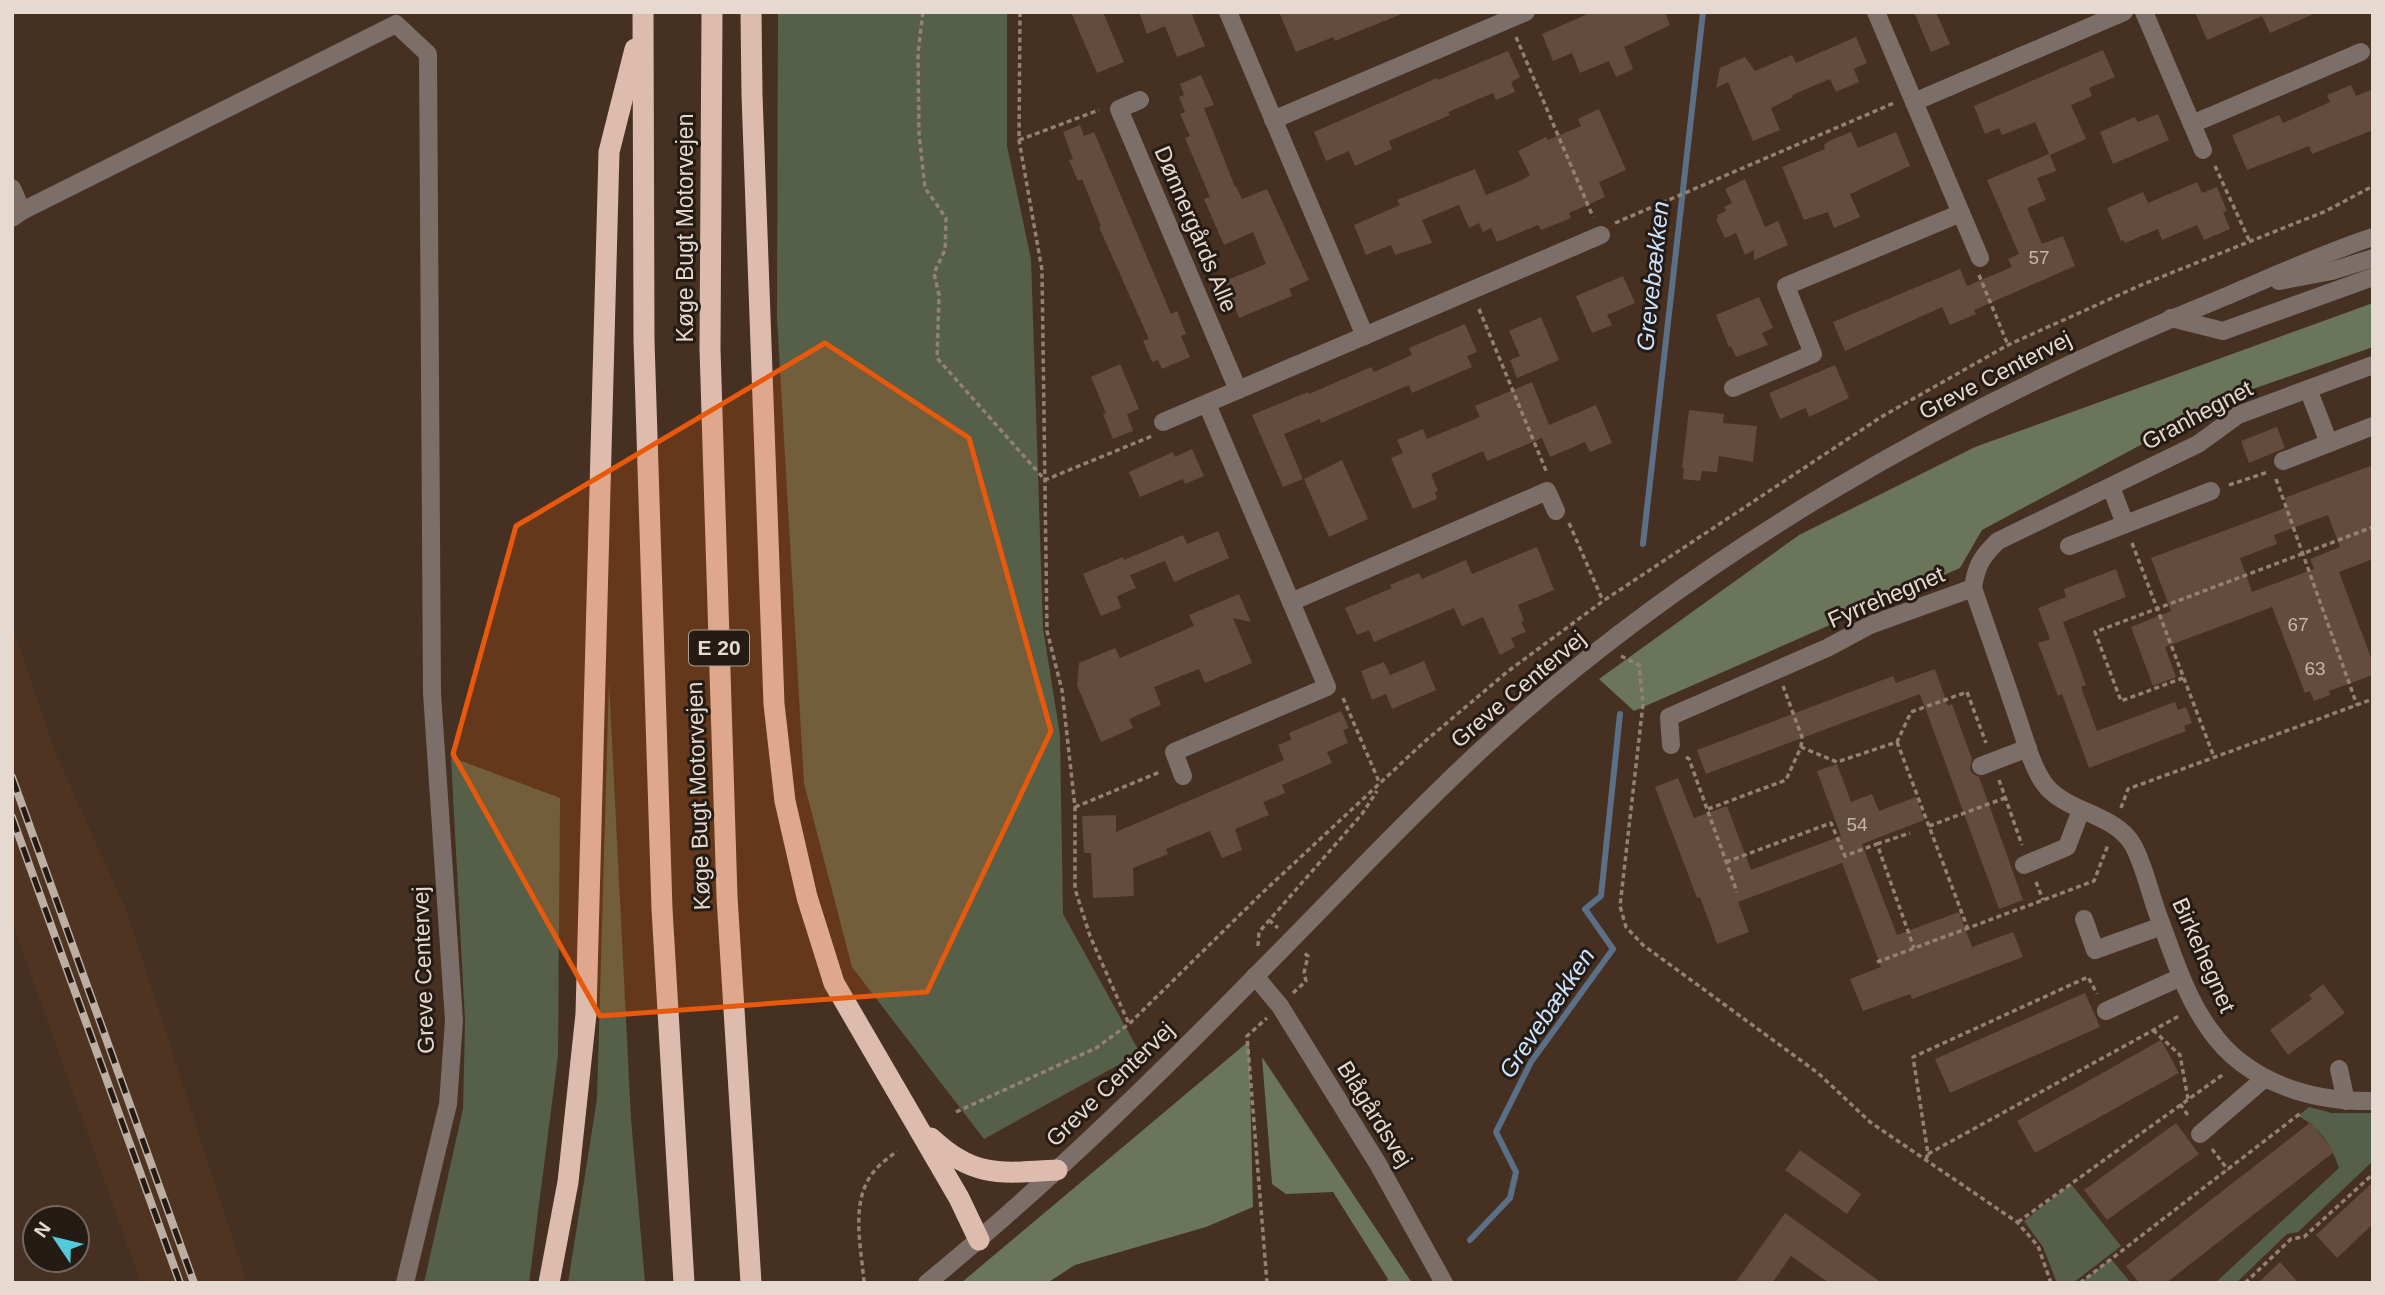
<svg xmlns="http://www.w3.org/2000/svg" width="2385" height="1295" font-family="Helvetica,sans-serif">
<style>
.built{fill:#4f3521}
.green{fill:#566048}
.forest{fill:#6a7559}
.lines{fill:none;stroke-linecap:round;stroke-linejoin:round}
.stream{stroke:#5b6f87;stroke-width:6}
.building{fill:#634c3d;fill-rule:evenodd}
.path{stroke:#928174;stroke-width:3.5;stroke-dasharray:5 3.5;stroke-linecap:butt}
.minor{stroke:#7c6e68;stroke-width:18}
.highway{stroke:#debcad;stroke-width:21}
.rail-casing{stroke:#bdaea3;stroke-width:8}
.rail{stroke:#241b14;stroke-width:5;stroke-dasharray:16;stroke-linecap:butt}
.marked{fill:#e8590c;fill-opacity:0.2;stroke:#e8590c;stroke-width:5;stroke-linejoin:round}
.labels{text-anchor:middle;stroke-width:6;stroke-linejoin:round;paint-order:stroke}
.number-label{font-size:19px;fill:#c5b6aa}
.shield{fill:#241b14;stroke:#aca097;stroke-width:2}
.shield-label{font-size:21px;font-weight:bold;fill:#e6d9cf}
.street-label{font-size:23px;fill:#e6d9cf;stroke:#241b14}
.water-label{font-size:24px;font-style:italic;fill:#cde3ff;stroke:#241b14}
</style>
<rect width="100%" height="100%" fill="#453021"/>
<path class="built" d="M12,625L55,752L126,910L247,1283H141L12,921Z"/>
<g class="green">
<path d="M778,12H1007V146L1031,259L1043,628L1060,735L1063,914L1140,1053L984,1139L852,967L804,783L777,318Z"/>
<path d="M609,682L631,1119L645,1283H568L597,1099Z"/>
<path d="M451,757L560,798L558,1056L529,1283H424L463,1109L465,1021Z"/>
<path d="M2309,1107L2332,1113H2373V1161L2298,1232L2287,1234L2236,1283H2215L2339,1168C2332,1146 2319,1126 2298,1116Z"/>
<path d="M2071,1184L2121,1246L2073,1283H2057L2043,1247L2024,1221Z"/>
<path d="M2111,1259L2131,1283H2080Z"/>
</g>
<g class="forest">
<path d="M2373,303V347L2230,397L1982,530L1960,568L1634,711L1599,679L1799,535L1975,447Z"/>
<path d="M1249,1041L1253,1207L1206,1227L1075,1265L1047,1283H961Z"/>
<path d="M1262,1057L1412,1283H1385L1388,1279L1333,1192L1286,1194L1272,1184Z"/>
</g>
<g class="lines">
<g class="stream">
<path d="M1643,544L1703,12"/>
<path d="M1470,1240L1510,1198L1516,1172L1496,1132L1531,1062L1613,949L1585,909L1601,896L1620,714"/>
</g>
</g>
<g class="building">
<path d="M1071,12H1103L1124,62L1097,73Z"/>
<path d="M1139,12H1198L1192,15L1205,46L1177,57L1165,26L1147,34Z"/>
<path d="M1279,12H1404V13L1335,41L1333,37L1296,52Z"/>
<path d="M1592,12H1665L1670,25L1624,47L1633,69L1616,77L1609,61L1580,73L1572,53L1553,61L1542,34Z"/>
<path d="M1914,12H1936L1950,44L1931,52Z"/>
<path d="M2195,12H2318L2270,33L2262,16L2207,40Z"/>
<path d="M1856,37L1867,63L1854,69L1859,82L1836,92L1830,79L1792,95L1793,97L1771,108L1780,130L1753,141L1728,82L1716,88L1720,68L1745,57L1755,71L1792,55L1796,63Z"/>
<path d="M2103,50L2115,77L2089,88L2092,96L2071,105L2086,139L2050,155L2056,171L2037,178L2046,200L2027,208L2042,244L2063,236L2075,266L1974,310L1976,314L1950,325L1942,307L1845,351L1833,322L1960,269L1967,286L2012,267L2008,259L2019,254L1987,180L2049,154L2035,122L2002,135L1999,128L1985,134L1974,106Z"/>
<path d="M1508,51L1520,77L1511,82L1515,92L1496,100L1493,93L1448,112L1450,115L1389,141L1392,149L1355,166L1349,151L1326,161L1314,132L1437,78L1438,80Z"/>
<path d="M1201,75L1214,105L1204,108L1235,187L1236,186L1242,199L1267,189L1309,280L1289,289L1292,296L1239,318L1225,281L1266,264L1253,232L1224,245L1204,199L1210,197L1185,138L1190,136L1180,114L1185,112L1179,97L1184,95L1180,84Z"/>
<path d="M2351,85L2356,96L2373,89V130L2312,154L2309,146L2247,170L2232,135L2279,115L2283,123L2330,102L2327,95Z"/>
<path d="M1599,109L1626,170L1599,182L1605,197L1569,213L1571,218L1541,230L1538,225L1497,242L1491,228L1483,232L1479,223L1469,228L1459,205L1422,220L1432,243L1395,255L1391,245L1366,255L1354,225L1400,205L1397,200L1475,169L1486,195L1520,181L1530,175L1518,151L1546,137L1548,140L1581,126L1578,119Z"/>
<path d="M2158,114L2169,140L2113,164L2100,132L2135,117L2138,122Z"/>
<path d="M1080,125L1084,136L1094,132L1171,314L1177,311L1186,334L1181,336L1190,357L1162,369L1158,360L1152,362L1143,341L1149,339L1099,227L1101,226L1082,179L1078,181L1069,160L1073,159L1063,132Z"/>
<path d="M1851,132L1858,148L1896,132L1910,166L1850,194L1860,217L1834,228L1828,212L1804,220L1782,167L1825,149L1824,145L1829,141Z"/>
<path d="M1745,179L1765,227L1778,221L1788,245L1754,260V250L1745,255L1736,233L1725,238L1716,219L1718,218L1717,215L1726,211L1724,207L1732,203L1725,189Z"/>
<path d="M2197,182L2202,193L2217,187L2227,211L2223,212L2230,229L2204,240L2197,225L2162,240L2158,229L2125,243L2124,240L2121,241L2107,208L2143,192L2148,203Z"/>
<path d="M1623,276L1635,303L1607,315L1612,325L1592,333L1576,296Z"/>
<path d="M1759,297L1773,328L1762,333L1768,345L1736,357L1731,346L1729,347L1716,315Z"/>
<path d="M1541,317L1559,360L1517,378L1510,360L1520,356L1509,331Z"/>
<path d="M1465,324L1477,352L1467,356L1472,367L1412,393L1409,385L1321,423L1320,419L1284,434L1303,479L1283,487L1252,415L1308,392L1309,394L1371,367L1374,372L1412,355L1409,348Z"/>
<path d="M1120,364L1139,409L1127,414L1133,431L1113,439L1103,414L1106,413L1091,377Z"/>
<path d="M1835,365L1849,398L1809,417L1806,408L1780,419L1769,393Z"/>
<path d="M1532,382L1549,425L1596,405L1612,443L1590,452L1585,442L1550,457L1542,438L1487,461L1483,451L1431,474L1438,491L1435,492L1437,499L1413,509L1391,458L1403,453L1397,440L1423,429L1427,439L1480,417L1475,406Z"/>
<path d="M1689,410L1724,414L1723,423L1757,426L1753,462L1719,456L1717,472L1702,471L1700,481L1683,479L1684,468H1682Z"/>
<path d="M2277,427L2285,448L2249,463L2241,441Z"/>
<path d="M1192,449L1204,476L1185,484L1183,479L1140,497L1129,472L1173,452L1175,457Z"/>
<path d="M1342,460L1368,519L1329,537L1304,479Z"/>
<path d="M2373,465V559L2339,572L2373,663V675L2329,691L2330,695L2314,701L2310,691L2305,693L2272,607L2165,647L2176,677L2153,686L2131,627L2171,611L2151,558L2288,507L2284,498ZM2328,515L2340,547L2310,559L2314,569L2252,592L2240,558L2277,544L2274,535Z"/>
<path d="M1218,531L1229,558L1174,582L1165,561L1130,575L1136,588L1117,596L1121,608L1101,616L1083,574L1123,557L1124,560L1183,535L1187,544Z"/>
<path d="M1537,547L1554,590L1518,605L1524,621L1521,622L1526,632L1511,638L1515,647L1500,655L1483,617L1462,626L1454,608L1374,642L1369,630L1357,635L1345,608L1392,588L1390,585L1419,573L1422,579L1466,560L1472,574Z"/>
<path d="M2116,569L2126,597L2063,622L2086,685L2081,687L2097,731L2175,702L2178,710L2186,707L2192,723L2184,726L2186,731L2089,768L2062,694L2058,696L2038,643L2050,639L2038,608L2066,597L2064,589Z"/>
<path d="M1239,594L1251,622L1233,618L1252,663L1205,683L1199,669L1154,687L1161,705L1129,719L1133,728L1101,742L1077,685L1079,663L1115,648L1120,658L1194,626L1189,615Z"/>
<path d="M1424,661L1436,690L1392,709L1386,694L1372,700L1361,671L1384,662L1390,675Z"/>
<path d="M1935,669L1948,706L1952,704L1972,759L1970,769L1973,774L1979,777L2023,900L1999,909L1920,694L1706,774L1697,750L1893,676L1896,683Z"/>
<path d="M1341,711L1349,728L1343,730L1348,743L1327,752L1332,763L1282,785L1285,793L1263,802L1269,815L1235,829L1242,850L1222,858L1210,831L1166,849L1168,854L1133,868L1134,896L1093,898L1091,853H1084L1082,816L1116,815V832L1284,760L1278,745L1291,740L1289,733Z"/>
<path d="M1837,764L1851,802L1872,794L1879,811L1916,797L1924,820L1862,844L1897,935L1959,912L1972,947L2013,932L2023,957L1912,999L1910,994L1863,1011L1850,979L1881,967L1842,863L1738,902L1749,932L1717,944L1700,897L1697,898L1655,787L1678,778L1694,818L1727,806L1751,870L1841,836L1817,771Z"/>
<path d="M2323,984L2345,1013L2288,1055L2270,1030L2312,999L2309,995Z"/>
<path d="M2085,993L2100,1027L1950,1093L1935,1059Z"/>
<path d="M2161,1040L2179,1073L2035,1153L2017,1121Z"/>
<path d="M2311,1122L2334,1152L2166,1283H2139L2126,1266Z"/>
<path d="M2176,1123L2199,1154L2107,1220L2084,1190Z"/>
<path d="M1800,1150L1861,1194L1847,1214L1785,1170Z"/>
<path d="M2373,1182V1224L2337,1258L2316,1235Z"/>
<path d="M1785,1213L1882,1283H1829L1791,1256L1772,1283H1735Z"/>
<path d="M2280,1262L2299,1283H2258Z"/>
</g>
<g class="lines">
<g class="path">
<path d="M923,12L918,53L919,134L925,188L946,218L945,250L934,273L939,295L937,358L1045,480L1152,436"/>
<path d="M1020,12L1019,140L1042,270L1047,631L1062,690L1075,807V889L1090,936L1129,1024"/>
<path d="M1516,37L1593,217"/>
<path d="M1019,140L1099,110"/>
<path d="M2215,166L2249,240"/>
<path d="M1615,223L1894,103"/>
<path d="M1979,275L2008,345"/>
<path d="M1479,309L1547,473"/>
<path d="M2276,479L2357,705"/>
<path d="M2229,485L2268,472"/>
<path d="M1569,523L1603,601"/>
<path d="M2132,543L2214,757"/>
<path d="M1621,656L1639,665L1643,704L1620,906L1626,927L1643,945L1818,1073L1870,1122L2017,1222L2038,1246L2051,1283"/>
<path d="M2183,678L2121,701L2095,632L2373,527"/>
<path d="M1783,686L1802,737L1801,747"/>
<path d="M1343,698L1380,784"/>
<path d="M1897,742L1968,929"/>
<path d="M1686,757L1689,759L1737,892"/>
<path d="M1999,780L2022,845"/>
<path d="M1075,807L1160,772"/>
<path d="M2121,808L2128,789L2373,699"/>
<path d="M1708,809L1786,780L1801,747L1837,762L1897,742L1911,712L1967,692L1986,743"/>
<path d="M1929,826L2005,798"/>
<path d="M1877,844L1910,833"/>
<path d="M1726,862L1831,823L1845,856L1877,844L1914,948"/>
<path d="M2036,882L2043,900"/>
<path d="M1269,920L1278,928"/>
<path d="M1258,946L1259,932L1362,814L1377,791"/>
<path d="M1877,962L2094,881L2108,845"/>
<path d="M1293,993L1306,981L1304,973L1308,956L1304,953"/>
<path d="M2153,1030L2180,1055L2188,1099"/>
<path d="M2180,1104L2189,1117"/>
<path d="M956,1112L1096,1048L1129,1024L1260,895L1423,743L1507,672L1603,601L1881,417L2008,345L2141,285L2326,211L2373,186"/>
<path d="M2212,1149L2228,1170"/>
<path d="M1928,1154L2179,1016"/>
<path d="M1926,1159L1928,1154L1913,1057L2088,977L2097,994"/>
<path d="M2018,1222L2225,1073"/>
<path d="M864,1282C861,1245 849,1199 876,1169C882,1162 890,1157 897,1151"/>
<path d="M1267,1283L1247,1036L1267,1018"/>
<path d="M2080,1283L2302,1112"/>
<path d="M2245,1283L2291,1239L2304,1237L2373,1174"/>
</g>
<g class="minor">
<path d="M1228,12L1365,336"/>
<path d="M1876,12L1980,258"/>
<path d="M2144,12L2203,150"/>
<path d="M1140,100L1119,109L1238,390"/>
<path d="M1914,102L2124,12"/>
<path d="M1273,120L1526,12"/>
<path d="M2192,124L2361,52"/>
<path d="M12,188L22,211L12,218"/>
<path d="M22,211L396,24L428,54L432,693L454,1021L448,1104L405,1283"/>
<path d="M2279,281L2332,271L2373,258"/>
<path d="M2171,318L2223,331L2373,277"/>
<path d="M1733,388L1813,354L1786,286L1961,213"/>
<path d="M2308,389L2329,443"/>
<path d="M1163,422L1601,235"/>
<path d="M2283,461L2373,426"/>
<path d="M2111,487L2125,524"/>
<path d="M2069,546L2211,491"/>
<path d="M1973,588C1976,566 1982,556 1998,541L2198,444L2238,415L2373,365"/>
<path d="M1291,602L1547,491L1556,511"/>
<path d="M1671,745L1669,717L1827,648L1870,625L1973,588C1987,629 2002,671 2016,713C2024,735 2030,762 2043,782C2064,813 2114,812 2133,845C2144,865 2150,893 2158,915C2173,954 2185,996 2210,1030C2247,1083 2312,1102 2373,1101"/>
<path d="M1981,766L2028,748"/>
<path d="M1183,776L1174,752L1327,687L1207,404"/>
<path d="M2024,865L2067,847L2081,810"/>
<path d="M2084,919L2095,950L2162,926"/>
<path d="M1255,976L1280,1006L1378,1164L1444,1283"/>
<path d="M2106,1011L2181,977"/>
<path d="M2339,1069L2346,1101"/>
<path d="M2200,1134L2265,1078"/>
<path d="M927,1283C1056,1177 1174,1060 1290,941C1354,876 1416,810 1482,749C1693,554 1957,405 2222,298C2272,277 2321,254 2373,237"/>
</g>
<g class="highway">
<path d="M643,12L644,341L662,909L684,1283"/>
<path d="M712,12L710,349L727,897L751,1283"/>
<path d="M751,12L752,95L774,704L785,801L807,897L834,983L959,1198L979,1240"/>
<path d="M931,1138C974,1179 1003,1173 1057,1170"/>
<path d="M549,1283L568,1182L586,1014L609,152L635,49"/>
</g>
<g class="rail-casing">
<g id="rail">
<path d="M12,777L194,1283"/>
<path d="M12,817L180,1283"/>
</g>
</g>
<use href="#rail" class="rail"/>
</g>
<path class="marked" d="M825,343L969,438L1051,731L927,992L600,1016L453,754L516,526Z"/>
<g class="labels">
<g class="number-label">
<text x="2039" y="264">57</text>
<text x="2298" y="631">67</text>
<text x="2315" y="675">63</text>
<text x="1857" y="831">54</text>
</g>
<rect class="shield" x="689" y="630.5" width="60" height="35" rx="5"/>
<g class="shield-label">
<text x="719" y="655">E 20</text>
</g>
<g class="street-label">
<text transform="translate(685 228) rotate(-90)" y="8">Køge Bugt Motorvejen</text>
<text transform="translate(1196 229) rotate(67)" y="8">Dønnergårds Alle</text>
<text transform="translate(1995 375) rotate(-27)" y="8">Greve Centervej</text>
<text transform="translate(2197 415) rotate(-28)" y="8">Granhegnet</text>
<text transform="translate(1886 597) rotate(-23)" y="8">Fyrrehegnet</text>
<text transform="translate(1518 689) rotate(-40)" y="8">Greve Centervej</text>
<text transform="translate(698 796) rotate(-92)" y="8">Køge Bugt Motorvejen</text>
<text transform="translate(2204 955) rotate(66)" y="8">Birkehegnet</text>
<text transform="translate(423 970) rotate(-92)" y="8">Greve Centervej</text>
<text transform="translate(1110 1084) rotate(-44)" y="8">Greve Centervej</text>
<text transform="translate(1375 1114) rotate(58)" y="8">Blågårdsvej</text>
</g>
<g class="water-label">
<text transform="translate(1653 276) rotate(-84)" y="8">Grevebækken</text>
<text transform="translate(1547 1013) rotate(-56)" y="8">Grevebækken</text>
</g>
</g>
<rect width="2385" height="1295" fill="none" stroke="#e6d9cf" stroke-width="28"/>
<g transform="translate(56 1239) rotate(305)"><circle r="33" fill="#241b14" stroke="#72675f" stroke-width="2"/>
<path d="M0-5L12 26L0 18L-12 26Z" fill="#53cbda"/>
<text y="-10" font-size="19" font-weight="bold" text-anchor="middle" fill="#e6d9cf">N</text>
</g>
</svg>
